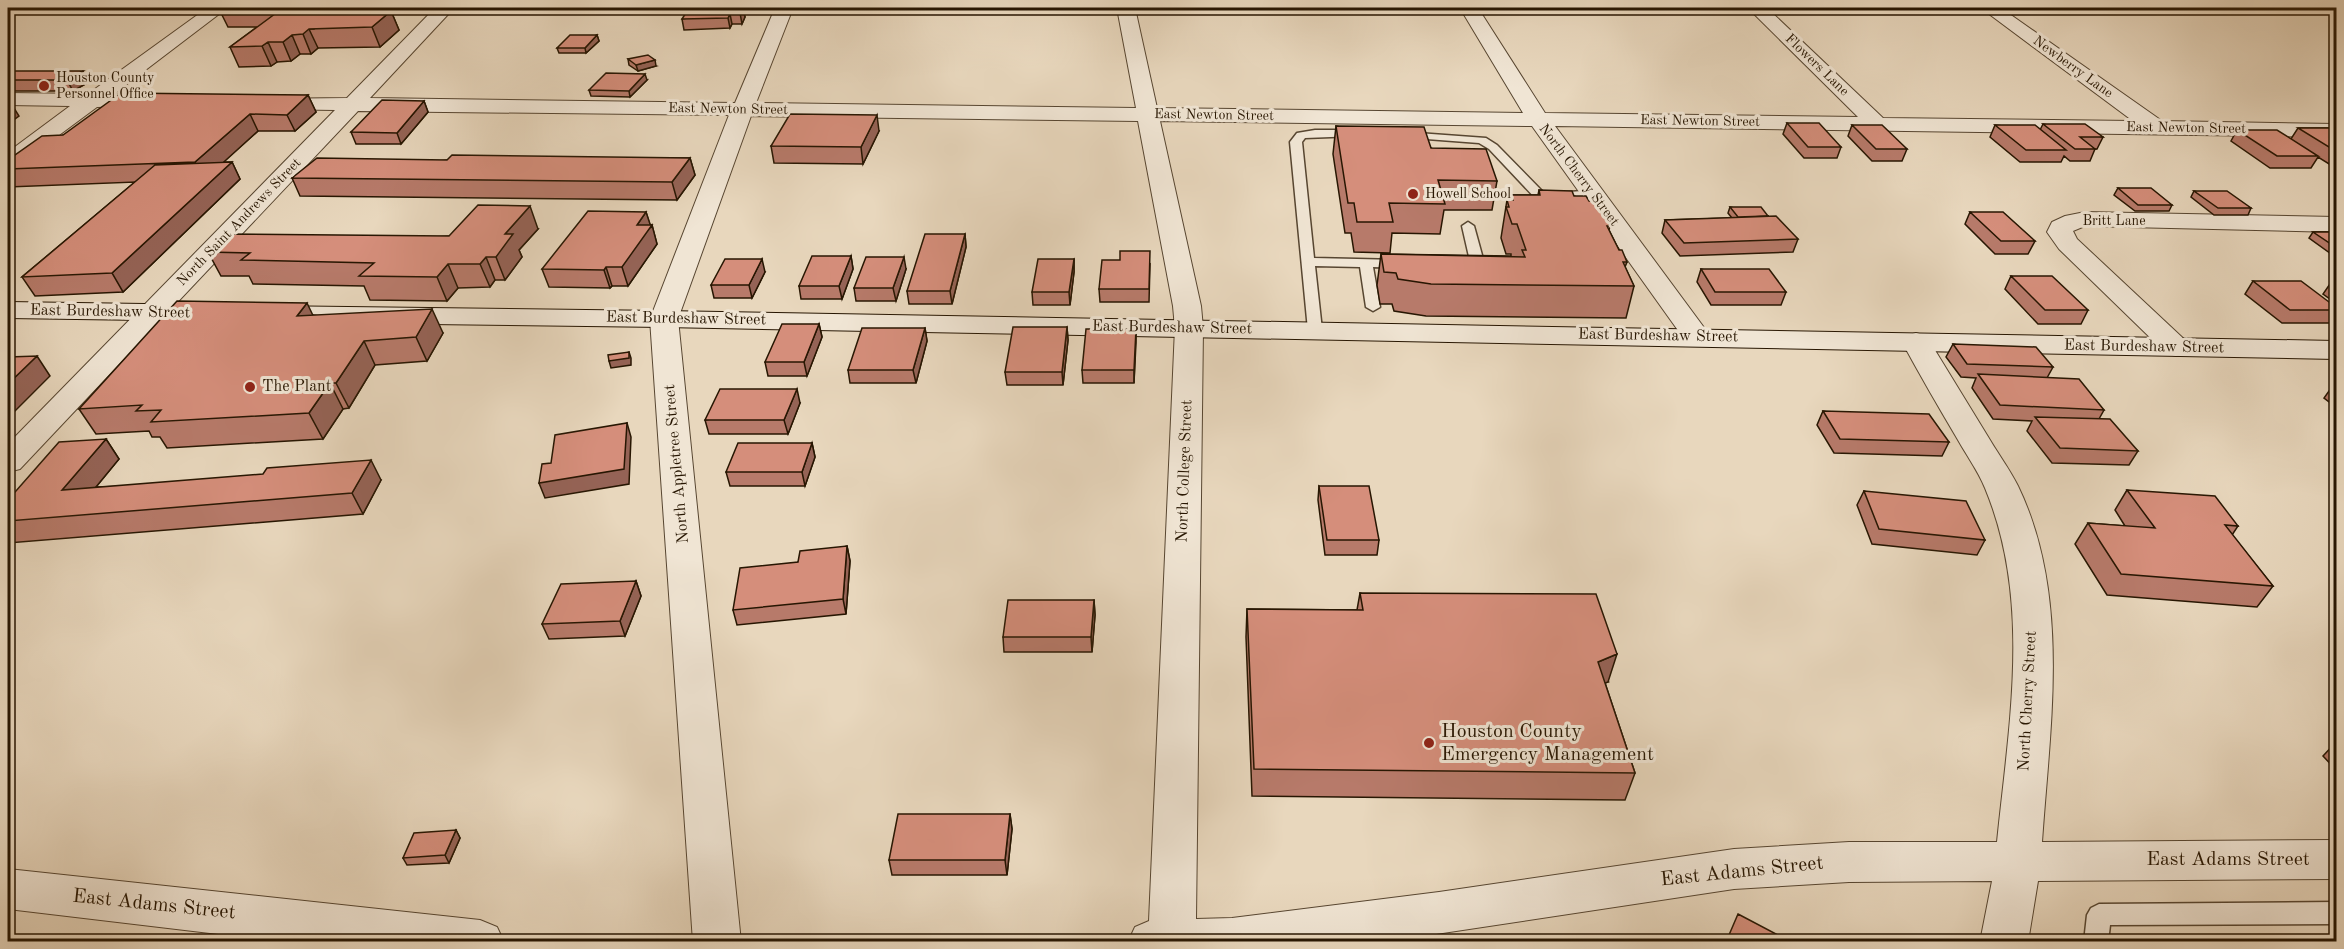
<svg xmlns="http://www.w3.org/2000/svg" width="2344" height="949" viewBox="0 0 2344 949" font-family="'Old Standard TT',serif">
  <rect width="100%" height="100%" fill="#e8d7bd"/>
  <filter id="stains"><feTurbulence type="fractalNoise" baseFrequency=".00333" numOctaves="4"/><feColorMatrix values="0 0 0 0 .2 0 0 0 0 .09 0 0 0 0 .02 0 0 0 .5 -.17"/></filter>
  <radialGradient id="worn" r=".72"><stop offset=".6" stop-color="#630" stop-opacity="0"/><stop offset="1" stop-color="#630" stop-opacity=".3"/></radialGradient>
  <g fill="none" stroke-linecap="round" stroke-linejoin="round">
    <defs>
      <path id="lane" d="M1315,130H1357L1363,133L1357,136L1305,138L1302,142L1314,258L1400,260L1407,264L1400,268L1373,267L1380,307L1373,311L1366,307L1360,267L1315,266L1322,330L1315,334L1308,330L1290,142L1297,133Z
        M1404,132L1486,138L1497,145L1545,194L1594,190L1600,194L1594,198L1538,201L1489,149L1479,143L1400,137L1398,135Z
        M1468,222L1474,226L1485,266L1483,269H1465L1458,265L1460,262L1470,261L1462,226Z
        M2336,902V924L2110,925L2108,942H2084L2087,915L2091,908L2099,904Z"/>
      <path id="street" d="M207,8H227L114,94L163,97L167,101L163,105L97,107L16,167L8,169V152L70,106L8,105V93L88,94Z
        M435,8H454L370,98L735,103L775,8H793L756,103L1136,108L1117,8H1135L1157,108L1523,113L1460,8H1478L1545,113L1858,117L1748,8H1767L1883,118L2133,121L1981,8H2001L2162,121L2336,124V137L1555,126L1711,337L1707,343L1697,346L1687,343L1532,126L1160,121L1201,306L1203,328L1196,919L1232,918L1439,892L1734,849L1849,842H1997C2009,724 2032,601 1985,488C1978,471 1967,456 1958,440C1939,408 1920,375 1902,342L1906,336L1916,333L1926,336L1930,342C1950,375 1970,407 1990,440C1999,455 2010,470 2018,486C2071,596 2050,725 2042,842L2336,840V879L2038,881L2028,942H1980L1992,881L1849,882L1734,889L1383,942H1128L1135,927L1149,921L1175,328L1173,306L1138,121L751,116L678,319L741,942H693L650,319L729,115L358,111L20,469L8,472V444L335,110L267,109L260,107L256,103L260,99L347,98Z
        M2085,212L2336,217V232L2085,226L2073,231L2077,239L2186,341L2190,347L2186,353L2176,356L2166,353L2059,249L2047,232L2052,222L2065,216Z
        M8,869L480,920L497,927L504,942H286L8,909Z"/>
      <path id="secondary" d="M8,302L213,305L223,307L227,313L223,319L213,321L8,318Z
        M267,306L664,311L2336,341V359L664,327L267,322L257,320L253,314L257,308Z"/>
    </defs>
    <use href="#lane" stroke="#574631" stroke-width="3"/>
    <use href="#street" stroke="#574631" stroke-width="2"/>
    <use href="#secondary" stroke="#271602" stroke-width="2"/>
    <use href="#lane" fill="#f0e5d4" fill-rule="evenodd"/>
    <use href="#street" fill="#f0e5d4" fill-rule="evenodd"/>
    <use href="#secondary" fill="#f0e5d4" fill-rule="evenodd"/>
  </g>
  <path fill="#b77a6a" stroke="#271602" stroke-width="1.5" d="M220,8H341L335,12L391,11L399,30L380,47L318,48L311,54H300L291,61L277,62L271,66L239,67L230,47L257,27H228L219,9Z
    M743,8L745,17L742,24H732L730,28L684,30L682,19Z
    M597,35L599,41L586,53H559L557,48Z
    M628,59L656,66L638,71L629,65Z
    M8,71L89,82L73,91H8Z
    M647,80L630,97L591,96L589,90Z
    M308,95L316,112L295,131H258L223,162H232L240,179L123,292L35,296L22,277L135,182L8,187V160L63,135Z
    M424,101L428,112L401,144H356L351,132Z
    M1787,123L1841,147L1837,158H1804L1783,134Z
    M2043,124L2103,137L2097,149H2095L2090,161H2070L2064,156L2061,162H2020L1990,137L1995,125L2040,130Z
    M1852,125L1907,149L1902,161H1872L1848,136Z
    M1336,126L1431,148L1497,181L1492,210H1444L1440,234L1392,233L1390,253L1354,252L1351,233H1345L1333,154Z
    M2298,128H2337V167H2334L2318,157L2311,168H2270L2231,141L2237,130L2291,139Z
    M879,131L863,164L774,163L771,146Z
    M690,158L695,175L677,200L300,196L292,178L447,160Z
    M2118,188L2172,205L2169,211H2135L2114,195Z
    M1539,190L1574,196L1589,201L1599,209L1610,226L1609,230L1619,250L1627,262L1625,267L1634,286L1626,318L1426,316L1394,311L1392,304H1380L1377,285L1381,254L1511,256V254H1506L1501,238L1507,200H1510L1511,195H1538Z
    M2194,191L2251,208L2248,215H2214L2191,197Z
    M1730,207L1768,216L1798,239L1793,252L1680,256L1662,233L1665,220L1732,218L1728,213Z
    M646,212L650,225H652L657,244L628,286H612L610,288L549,287L542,269Z
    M1970,212L2035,241L2028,254H1995L1965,224Z
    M538,229L519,250L522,257L505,280H495L490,287L458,288L447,301L370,300L364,286L253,284L249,276H221L208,252L449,236Z
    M2313,232H2337V256H2334L2309,238Z
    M965,234L966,247L952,304H909L907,291Z
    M851,256L853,269L842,299H801L799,286Z
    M1074,259V272L1070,305H1033L1032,292Z
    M1150,264L1149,302H1100L1099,289Z
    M906,269L896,301H856L854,288Z
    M1701,269L1786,292L1781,305H1711L1697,282Z
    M765,272L752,298H714L711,285Z
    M2011,276L2088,310L2081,324H2038L2005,289Z
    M2253,281L2337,308V314L2331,323H2282L2245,294Z
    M2332,281H2337V304L2323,294Z
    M313,315L443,333L427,361L375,365L349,408L343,409L323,439L167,448L160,437H152L149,431L96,434L79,409Z
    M819,324L822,337L807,376H768L765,362Z
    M1067,327L1068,340L1063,385H1007L1005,372Z
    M925,328L927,341L916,383H850L848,370Z
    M1136,329L1134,383H1083L1082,370Z
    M1953,344L2053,367L2047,378L2104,410L2099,419L2138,451L2129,465L2052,463L2027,431L2032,421L1993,419L1972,388L1976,378L1961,377L1946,357Z
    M2334,384H2337V408L2324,398Z
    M800,403L788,434H709L705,420Z
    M1823,411L1949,442L1942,456L1834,453L1817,425Z
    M106,439L119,459L96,487L381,480L363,514L8,543V500Z
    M812,443L815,457L805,486H730L726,472Z
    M1319,486L1379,540L1377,555H1325L1318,500Z
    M2127,490L2238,526L2232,535L2273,586L2257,607L2107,595L2075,544L2088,523L2125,526L2115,510Z
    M1864,491L1985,540L1977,555L1872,544L1857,505Z
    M847,546L850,561L846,614L737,625L733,610L798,562Z
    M636,581L641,596L625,636L549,639L542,624Z
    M1360,593L1608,682L1605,683L1635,773L1625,800L1252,796L1246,637L1247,609L1357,610Z
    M1094,600L1095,615L1092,652H1004L1003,637Z
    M2337,741V771L2323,756Z
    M1010,814L1012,829L1007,875H892L889,860Z
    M456,830L460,838L449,863L407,865L403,858Z"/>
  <path fill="#956356" stroke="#271602" stroke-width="1.5" d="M309,8H341L314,29H309L318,48L311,54L303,34L302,13Z
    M743,8L745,17L742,24L740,13Z
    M391,11L399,30L380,47L372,27Z
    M730,14L732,24L730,28L728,18Z
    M292,35L300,54L291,61L283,42Z
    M597,35L599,41L586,53L585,48Z
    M268,42L277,62L271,66L262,46Z
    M655,60L656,66L638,71L636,65Z
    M83,71L89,82L73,91L67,80Z
    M645,74L647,80L630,97L629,91Z
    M308,95L316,112L295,131L287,115Z
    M9,100L19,116L8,124V101Z
    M424,101L428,112L401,144L397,133Z
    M250,114L258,131L204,180L195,162Z
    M877,115L879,131L863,164L861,147Z
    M690,158L695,175L677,200L672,182Z
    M232,162L240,179L123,292L112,273Z
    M530,206L538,229L519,250L522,257L505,280L496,257L505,234Z
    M646,212L651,227L652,225L657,244L628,286L622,267L637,225Z
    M965,234L966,247L952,304L950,291Z
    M851,256L853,269L842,299L839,286Z
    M486,257L495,280L490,287L480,264Z
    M904,257L906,269L896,301L893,288Z
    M762,259L765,272L752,298L749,285Z
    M1074,259V272L1070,305L1069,292Z
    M448,264L458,288L447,301L437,277Z
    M606,267L612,286L610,288L604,270Z
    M307,303L319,328L297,316Z
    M432,309L443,333L427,361L416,337Z
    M819,324L822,337L807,376L804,362Z
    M1067,327L1068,340L1063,385L1062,372Z
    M925,328L927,341L916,383L913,370Z
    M1136,329V343L1134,383V370Z
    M364,341L375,365L349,408L336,383Z
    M629,352L631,358V365L611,368L609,361Z
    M37,356L50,376L8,418V384Z
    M330,383L343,409L323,439L309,413Z
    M797,389L800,403L788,434L784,420Z
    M627,423L631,437L629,484L545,498L539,483Z
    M106,439L119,459L77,510L62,490Z
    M812,443L815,457L805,486L802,472Z
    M371,460L381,480L363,514L352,493Z
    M847,546L850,561L846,614L843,599Z
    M636,581L641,596L625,636L620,621Z
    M1094,600L1095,615L1092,652L1091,637Z
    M1617,654L1608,682L1590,689L1598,662Z
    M1010,814L1012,829L1007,875L1005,860Z
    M456,830L460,838L449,863L445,855Z"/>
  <path fill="#d58e7b" stroke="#271602" stroke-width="1.5" d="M220,8H264L219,9Z
    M283,8H309L302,13L391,11L372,27L309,29L303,34L292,35L283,42H268L262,46L230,47Z
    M689,8H743L740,13L730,14L728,18L682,19Z
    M570,35H597L585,48H557Z
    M648,55L655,60L636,65L628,59Z
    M8,71H83L67,80H8Z
    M606,73L645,74L629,91L589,90Z
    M121,93L308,95L287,115L250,114L195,162L8,169V160L42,136L63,135Z
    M382,100L424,101L397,133L351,132Z
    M790,114L877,115L861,147L771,146Z
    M1787,123H1819L1841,147H1808Z
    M2043,124H2085L2103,137H2080L2095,149H2075Z
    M1852,125H1882L1907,149H1876Z
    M1995,125H2035L2066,150H2026Z
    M1336,126L1424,127L1431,148L1486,149L1497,181L1438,180L1445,204L1389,203L1393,222H1357L1354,203H1348Z
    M2298,128H2337V152Z
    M2237,130H2277L2318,156H2277Z
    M452,155L690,158L672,182L292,178L317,158L447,160Z
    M232,162L112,273L22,277L155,165Z
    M2118,188H2151L2172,205H2138Z
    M1539,190L1572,191L1574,196H1586L1589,201H1595L1599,209H1602L1610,226H1607L1619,250H1622L1627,262H1623L1634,286L1431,284L1398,279L1396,273L1384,272L1381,254L1525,257L1522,250H1526L1517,224H1512L1506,207H1509L1507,200H1513L1511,195H1540Z
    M2194,191H2227L2251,208H2218Z
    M478,205L530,206L505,234H513L496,257H486L480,264H448L437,277L359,276L374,263L241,260L250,253L208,252L227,234L449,236Z
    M1730,207H1761L1768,216L1738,217Z
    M588,211L646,212L637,225H652L622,267H606L604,270L542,269Z
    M1970,212H2003L2035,241H2001Z
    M1776,216L1798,239L1684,243L1665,220Z
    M2313,232H2337V248Z
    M925,234H965L950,291H907Z
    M1120,251H1150L1149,289H1099L1102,260H1120Z
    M812,256H851L839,286H799Z
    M866,257H904L893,288H854Z
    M725,259H762L749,285H711Z
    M1038,259H1074L1069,292H1032Z
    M1701,269H1769L1786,292H1715Z
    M2011,276H2052L2088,310H2045Z
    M2253,281H2301L2337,308V310H2290Z
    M177,301L307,303L297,316L432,309L416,337L364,341L336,383H330L309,413L151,422L161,410L136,411L142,405L79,409Z
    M782,324H819L804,362H765Z
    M1013,327H1067L1062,372H1005Z
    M862,328H925L913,370H848Z
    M1086,329H1136L1134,370H1082Z
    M1953,344L2036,347L2053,367L1967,364Z
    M629,352V358L609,361L608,355Z
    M37,356L8,384V357Z
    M1978,374L2079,379L2104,410L2000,405Z
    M720,389H797L784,420H705Z
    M1823,411L1929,414L1949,442L1840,439Z
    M2035,417L2110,419L2138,451L2060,448Z
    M627,423L624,469L539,483L542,464L551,463L555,435Z
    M106,439L62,490L263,474L267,468L371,460L352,493L8,521V500L59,442Z
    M738,443H812L802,472H726Z
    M1319,486H1369L1379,540H1327Z
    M2127,490L2215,496L2238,526L2225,525L2273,586L2121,574L2088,523L2155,528Z
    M1864,491L1966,501L1985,540L1879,529Z
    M847,546L843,599L733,610L740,568L798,562L800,551Z
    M636,581L620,621L542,624L561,584Z
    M1360,593L1596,594L1617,654L1598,662L1635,773L1254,769L1247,609L1363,610Z
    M1008,600H1094L1091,637H1003Z
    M898,814H1010L1005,860H889Z
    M456,830L445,855L403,858L414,833Z
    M1738,914L1791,942H1726Z"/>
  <g fill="#8f2418" stroke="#f0e5d4" stroke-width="2">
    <circle cx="44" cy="86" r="6"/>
    <circle cx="1413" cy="194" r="6"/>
    <circle cx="250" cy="387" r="6"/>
    <circle cx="1429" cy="743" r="6"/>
  </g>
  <g text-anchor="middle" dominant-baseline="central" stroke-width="6" stroke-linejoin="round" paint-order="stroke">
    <g font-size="14" fill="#271602" stroke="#f0e5d4">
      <text transform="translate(1817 65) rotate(44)">Flowers Lane</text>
      <text transform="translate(2073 67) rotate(36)">Newberry Lane</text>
      <text transform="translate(728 109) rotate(1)">East Newton Street</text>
      <text transform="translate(1214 115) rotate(1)">East Newton Street</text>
      <text transform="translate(1700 121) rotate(1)">East Newton Street</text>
      <text transform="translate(2186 128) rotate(1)">East Newton Street</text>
      <text transform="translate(1579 175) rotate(53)">North Cherry Street</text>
      <text x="2114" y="221">Britt Lane</text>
      <text transform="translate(239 222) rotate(-46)">North Saint Andrews Street</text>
    </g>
    <g font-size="14" fill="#271602" stroke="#f0e5d4" text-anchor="start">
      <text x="56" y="78">Houston County<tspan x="56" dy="16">Personnel Office</tspan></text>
      <text x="1425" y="194">Howell School</text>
    </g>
    <g font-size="16" fill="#271602" stroke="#f0e5d4">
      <text transform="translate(110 312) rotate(1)">East Burdeshaw Street</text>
      <text transform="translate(686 319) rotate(1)">East Burdeshaw Street</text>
      <text transform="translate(1172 328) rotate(1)">East Burdeshaw Street</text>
      <text transform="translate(1658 336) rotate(1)">East Burdeshaw Street</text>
      <text transform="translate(2144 347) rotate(1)">East Burdeshaw Street</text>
      <text transform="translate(677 464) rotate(-95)">North Appletree Street</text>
      <text transform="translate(1185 471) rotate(-88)">North College Street</text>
      <text transform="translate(2028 701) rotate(-87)">North Cherry Street</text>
    </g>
    <g font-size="16" fill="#271602" stroke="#f0e5d4" text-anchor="start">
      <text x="262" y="387">The Plant</text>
    </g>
    <g font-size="20" fill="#271602" stroke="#f0e5d4" text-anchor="start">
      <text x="1441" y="732">Houston County<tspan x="1441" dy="23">Emergency Management</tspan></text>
    </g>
    <g font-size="20" fill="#271602" stroke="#f0e5d4">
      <text x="2228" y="860">East Adams Street</text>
      <text transform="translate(1742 872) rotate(-6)">East Adams Street</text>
      <text transform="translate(154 905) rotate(6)">East Adams Street</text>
    </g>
  </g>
  <rect width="2344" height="949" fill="none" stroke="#e8d7bd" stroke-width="30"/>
  <rect x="9" y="9" width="2326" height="931" fill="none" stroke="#271602" stroke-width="3"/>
  <rect x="15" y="15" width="2314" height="919" fill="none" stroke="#271602" stroke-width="1.5"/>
  <rect width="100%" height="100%" filter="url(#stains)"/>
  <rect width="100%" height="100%" fill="url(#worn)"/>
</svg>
